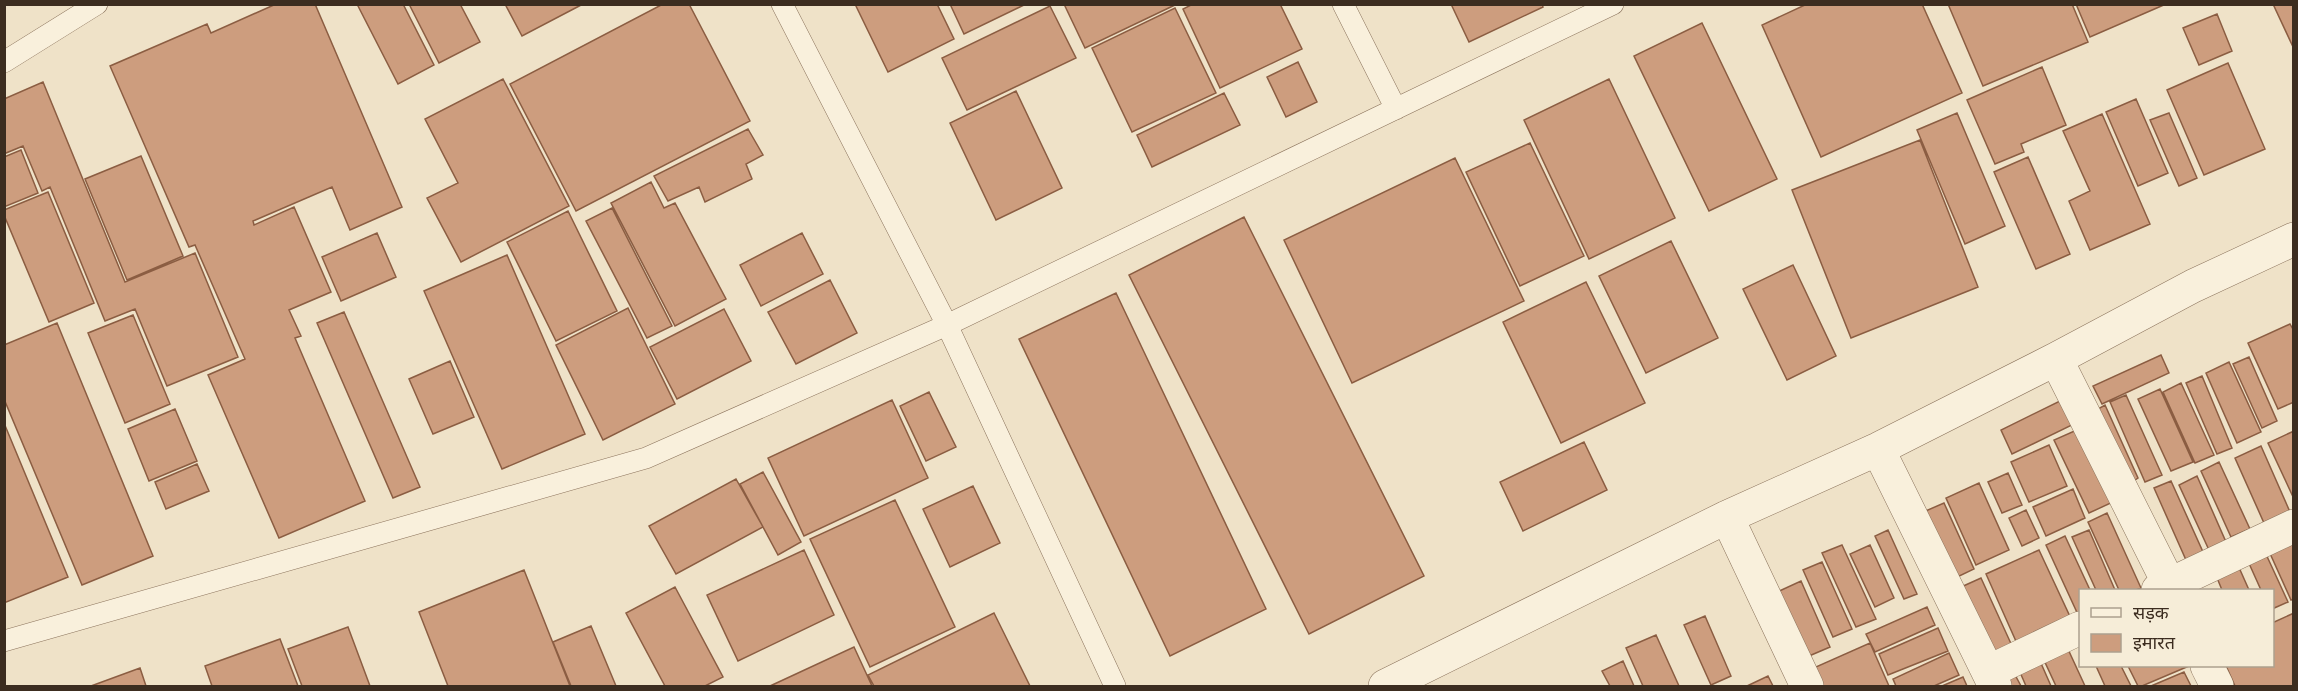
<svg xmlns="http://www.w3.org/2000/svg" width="2298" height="691" viewBox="0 0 2298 691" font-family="Georgia,'Noto Sans Devanagari',serif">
  <rect width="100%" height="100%" fill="#efe2c8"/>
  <path fill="#cd9d7e" stroke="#8b5d42" stroke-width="1.5" d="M276,4H315L402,207L350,230L332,187L253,221L254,225L294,207L331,292L289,310L301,336L295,338L365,501L279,538L208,375L245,359L195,245L189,247L110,66L207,24L211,33Z
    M357,4H403L434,65L398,84Z
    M409,4H460L480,42L439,63Z
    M505,4H583L522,36Z
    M663,4H689L750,121L576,211L510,84Z
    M855,4H937L954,39L888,72Z
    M950,4H1026L964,34Z
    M1064,4H1177L1085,48Z
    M1193,4H1280L1302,49L1220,88L1183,9Z
    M1451,4H1542L1543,7L1469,42Z
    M1807,4H1922L1962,93L1821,157L1762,25Z
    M1948,4H2072L2088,42L1983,86Z
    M2076,4H2166L2090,37Z
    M2273,4H2294V49Z
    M1050,6L1076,58L967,110L942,58Z
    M1175,8L1216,93L1132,132L1092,48Z
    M2217,14L2232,51L2199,65L2183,28Z
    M1702,23L1777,179L1709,211L1634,56Z
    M1298,62L1317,102L1286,117L1267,77Z
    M2228,63L2265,149L2204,175L2167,90Z
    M2042,67L2066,125L2021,144L2024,152L1995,164L1967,100Z
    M503,79L569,206L461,262L427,198L458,183L425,119Z
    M1609,79L1675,218L1589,259L1524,120Z
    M43,82L125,282L195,253L238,357L167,386L135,309L105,321L50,187L42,191L23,146L6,153L4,151V99Z
    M1016,91L1062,188L996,220L950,123Z
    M1224,93L1240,125L1152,167L1137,135Z
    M2136,99L2168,173L2138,186L2106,112Z
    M1957,113L2005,226L1965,244L1917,130Z
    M2169,113L2197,178L2179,186L2150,120Z
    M2102,114L2150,224L2090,250L2069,201L2090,191L2063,131Z
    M748,129L763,155L746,164L752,179L705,202L699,187L668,201L654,176Z
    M1920,140L1978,287L1851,338L1792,190Z
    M1530,143L1584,256L1520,286L1466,172Z
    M21,150L38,193L4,207V157Z
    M141,156L183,256L127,280L85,179Z
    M2028,157L2070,254L2036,269L1994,172Z
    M1455,158L1524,301L1352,383L1284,240Z
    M651,182L664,208L675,203L726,299L675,326L611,203Z
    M48,192L94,303L49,322L4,215V210Z
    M612,208L672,326L647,338L586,221Z
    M568,211L617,311L556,341L507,242Z
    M1244,217L1424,576L1309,634L1129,275Z
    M377,233L396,277L341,301L322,257Z
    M802,233L823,274L761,306L740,265Z
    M1671,241L1718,338L1646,373L1599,276Z
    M507,255L585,434L502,469L424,291Z
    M1793,265L1836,356L1787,380L1743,289Z
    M830,280L857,333L796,364L768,312Z
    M1586,282L1645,403L1561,443L1503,322Z
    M1116,293L1266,609L1170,656L1019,339Z
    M628,308L675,404L603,440L556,345Z
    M724,309L751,361L677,399L650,347Z
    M344,312L420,487L393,498L317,323Z
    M133,315L170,404L125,423L88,333Z
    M57,323L153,556L82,585L4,399V345Z
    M2290,324L2294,331V402L2278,409L2248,343Z
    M2161,355L2169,373L2102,404L2093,386Z
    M2249,357L2277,421L2262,428L2233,364Z
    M450,361L474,417L433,434L409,379Z
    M2229,362L2261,432L2237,443L2206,373Z
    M2202,376L2232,448L2217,454L2186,383Z
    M2181,383L2214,455L2195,463L2163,392Z
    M2160,389L2193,462L2171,471L2138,399Z
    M929,392L956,447L926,461L900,406Z
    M2126,395L2162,475L2145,482L2110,402Z
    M892,400L928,478L804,536L768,458Z
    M2062,400L2074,424L2012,454L2001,430Z
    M2105,405L2138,478L2126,486L2091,413Z
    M175,409L197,461L149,481L128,429Z
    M4,423L68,577L4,603Z
    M2079,429L2113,502L2089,513L2054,440Z
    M2294,431V499L2268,443Z
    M1584,442L1607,490L1523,531L1500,482Z
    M2049,445L2067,486L2029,502L2011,462Z
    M2261,446L2290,512L2264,523L2235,458Z
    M2219,462L2250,529L2231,537L2201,471Z
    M197,464L209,491L166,509L155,482Z
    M763,472L801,542L778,555L740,484Z
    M2008,473L2022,505L2002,513L1988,482Z
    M2197,476L2226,542L2209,550L2179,485Z
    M736,479L763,527L676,574L649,526Z
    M2171,481L2203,552L2186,560L2154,488Z
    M1979,483L2009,550L1976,565L1946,498Z
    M973,486L1000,543L950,567L923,509Z
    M2073,489L2085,518L2046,536L2033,507Z
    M895,500L955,627L870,667L810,539Z
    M1944,503L1974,569L1951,580L1921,513Z
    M2026,510L2039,538L2022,546L2009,518Z
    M2107,513L2141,588L2136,590H2119L2088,522Z
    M1888,530L1917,594L1904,599L1875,536Z
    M2089,530L2115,590H2096L2072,537Z
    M2065,536L2090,590H2080V619L2046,545Z
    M2294,542V599L2291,600L2268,549Z
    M1842,545L1876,619L1856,627L1822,553Z
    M1870,545L1894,598L1875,607L1850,554Z
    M804,550L834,615L738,661L707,595Z
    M2039,550L2073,623L2019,648L1986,574Z
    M2265,552L2288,602L2272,609V590H2261L2247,559Z
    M1822,562L1852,629L1833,637L1803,570Z
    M2237,563L2249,590H2222L2215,573Z
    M524,570L570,686H448L419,612Z
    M1981,578L2013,648L1990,658L1959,588Z
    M1801,581L1830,647L1802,659L1773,594Z
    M675,587L723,677L705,686H665L626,613Z
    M1927,607L1935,625L1875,652L1866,634Z
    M994,613L1030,686H874L868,675Z
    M2294,613V686H2235L2226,666H2272V623Z
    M1705,616L1731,676L1711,685L1684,625Z
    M591,626L616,686H571L553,642Z
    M348,627L370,686H302L288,649Z
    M1938,628L1948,651L1888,675L1879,654Z
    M1656,635L1679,686H1643L1626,648Z
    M280,639L298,686H212L205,666Z
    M1870,643L1889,686H1817L1809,670Z
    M854,647L872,686H770Z
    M2067,647L2085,686H2056L2043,658Z
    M1949,653L1959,675L1934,686H1896L1893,679Z
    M1623,661L1634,686H1610L1602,671Z
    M2040,661L2051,686H2026L2019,670Z
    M2096,666H2121L2131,686H2105Z
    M2128,666H2189L2142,686H2138Z
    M140,668L146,686H91Z
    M2184,672L2191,686H2151Z
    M2014,673L2021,686H2007L2003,678Z
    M1768,676L1773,686H1747Z
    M1963,677L1967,686H1942Z"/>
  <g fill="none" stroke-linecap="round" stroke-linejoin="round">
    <defs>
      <path id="lane" d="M782,4L947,325L1115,686
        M1343,4L1396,109
        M4,62L97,4
        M4,641L646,458L947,325L1613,4"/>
      <path id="street" d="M2056,359L2172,590
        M1878,449L1995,686
        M1727,517L1807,686
        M2158,590L2294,526
        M2207,666L2217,686
        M1988,672L2080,628
        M1385,686L1727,517L1878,449L2056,359L2193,286L2294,239"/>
    </defs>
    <use href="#lane" stroke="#8c745d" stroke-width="22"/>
    <use href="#street" stroke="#8c745d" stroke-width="34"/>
    <use href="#lane" stroke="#f9f0dc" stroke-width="21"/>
    <use href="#street" stroke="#f9f0dc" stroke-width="33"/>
  </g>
  <rect width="2298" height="691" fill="none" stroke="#3c2d20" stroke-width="12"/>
  <rect x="2079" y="589" width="195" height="78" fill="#f6edd8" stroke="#aca08e" stroke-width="1.5"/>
  <rect x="2091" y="608" width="30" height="9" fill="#f9f0dc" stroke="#aca08e" stroke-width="1.5"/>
  <text x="2133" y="619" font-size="18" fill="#3c2d20">सड़क</text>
  <rect x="2091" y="634" width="30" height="18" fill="#cd9d7e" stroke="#aca08e" stroke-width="1.5"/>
  <text x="2133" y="649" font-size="18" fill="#3c2d20">इमारत</text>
</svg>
